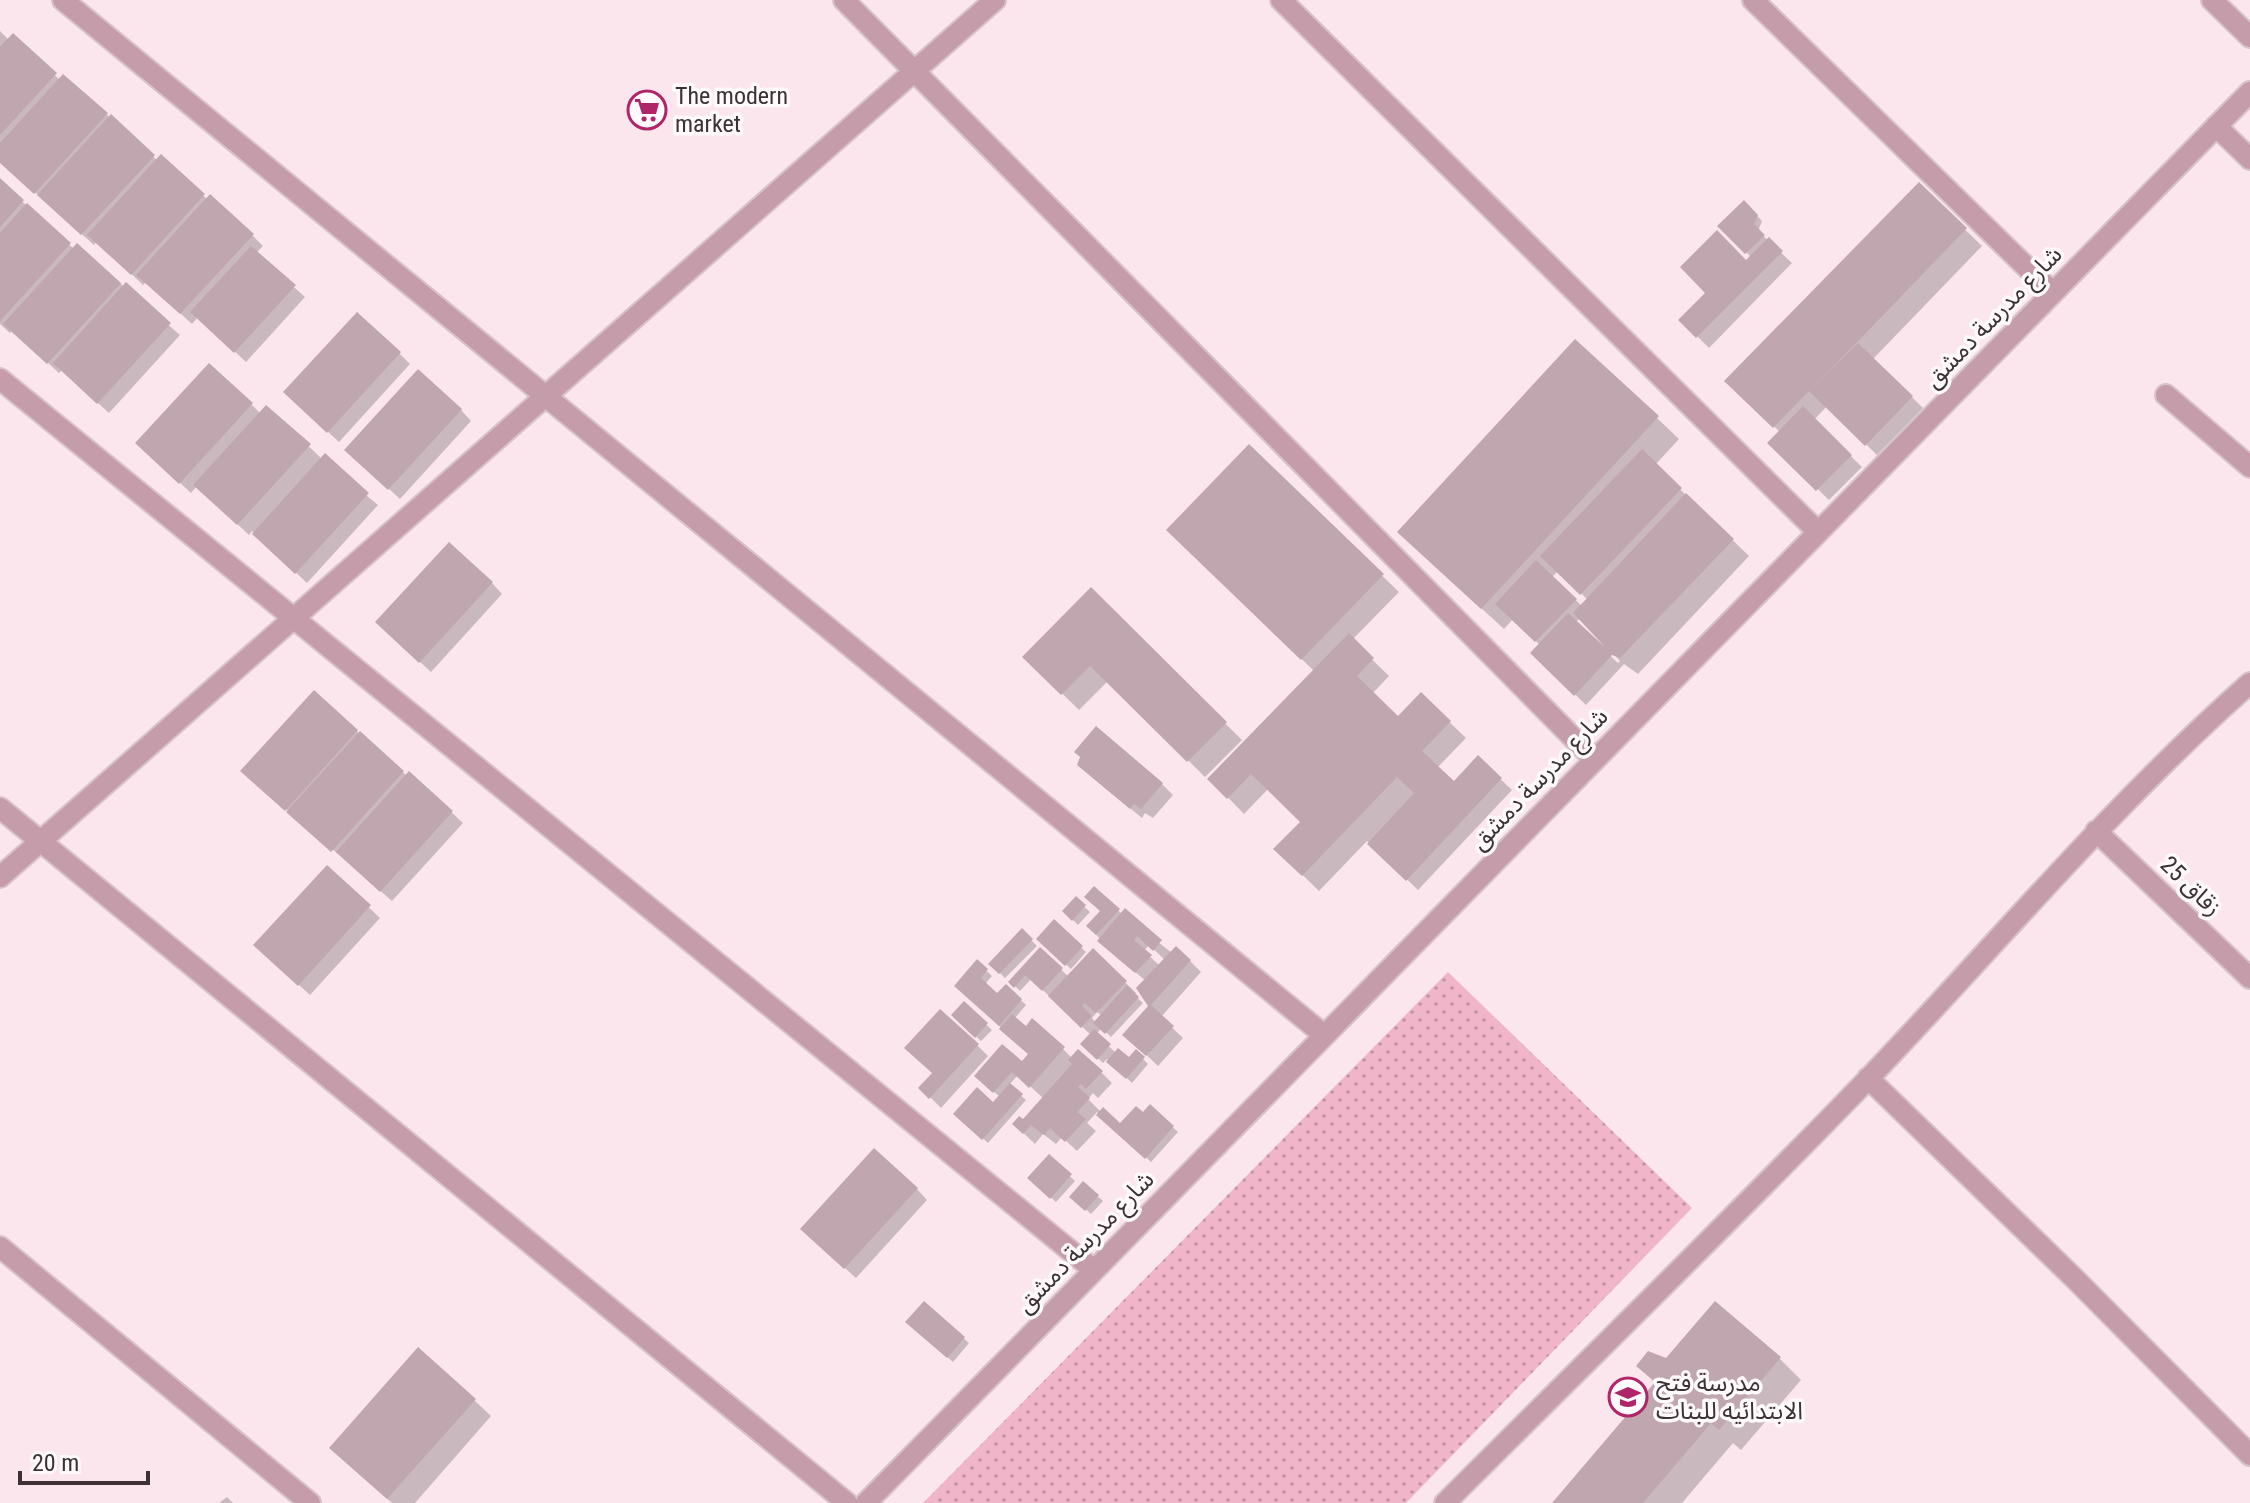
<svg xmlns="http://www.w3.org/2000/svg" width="2250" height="1503" viewBox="0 0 2250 1503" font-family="'Roboto Condensed','Noto Sans Arabic',sans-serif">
  <defs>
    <pattern id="grass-dots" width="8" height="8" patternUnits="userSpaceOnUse" patternTransform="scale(2)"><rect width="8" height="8" fill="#f0b5c8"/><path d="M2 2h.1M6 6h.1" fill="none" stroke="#c494a3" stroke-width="1.8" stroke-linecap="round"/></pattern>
  </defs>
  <rect width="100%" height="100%" fill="#fce6ed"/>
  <path fill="url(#grass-dots)" d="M1448,972L1692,1208L1406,1503H923Z"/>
  <path fill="#0003" fill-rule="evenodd" d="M0,31L9,40L13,36L60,80L64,76L158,161L161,157L207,199L252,235L263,246L256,253L305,297L246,362L198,317L192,324L146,282L143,285L97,241L94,245L0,161Z
    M0,181L74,249L77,246L180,335L109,413L62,370L59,373L12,330L10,333L0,324Z
    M1919,185L1982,246L1873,359L1923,408L1877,455L1827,406L1814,420L1862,467L1829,500L1770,443L1780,432L1727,381Z
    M1744,202L1762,221L1758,231L1792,263L1709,348L1681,320L1751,257L1720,226Z
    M399,353L410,364L339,442L297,403Z
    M251,404L261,414L267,407L322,459L378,505L307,583L252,531L249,535L197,486L191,493L149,454Z
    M461,410L471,421L400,499L358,460Z
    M1657,418L1679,439L1655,465L1749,556L1638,674L1624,664L1586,705L1533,653L1540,645L1513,619L1504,629L1421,553ZM1558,571L1588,600L1582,606L1552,577ZM1580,618L1620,661L1618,663L1575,623Z
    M1249,447L1399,592L1352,640L1389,676L1372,694L1398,719L1421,695L1466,738L1437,768L1454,784L1478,758L1512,790L1418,890L1367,841L1319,891L1276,849L1302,822L1268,789L1244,814L1210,779L1314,671L1169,530Z
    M492,583L502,594L431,672L389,633Z
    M1091,590L1242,740L1205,777L1108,681L1079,710L1025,657Z
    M314,693L407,776L410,774L463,823L392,901L254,781Z
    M1091,776L1162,784L1173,795L1153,818L1145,813L1142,818Z
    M327,868L380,918L310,995L267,956Z
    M1094,889L1122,914L1172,953L1190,961L1201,972L1161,1017L1183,1038L1158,1066L1136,1045L1150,1006L1146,981L1110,951L1089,926L1103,911ZM1149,945L1165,960L1160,966L1144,951Z
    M1076,899L1090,912L1078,925L1064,911Z
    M1054,922L1086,952L1071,969L1038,939Z
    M1022,931L1037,946L1005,978L991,964Z
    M1040,950L1069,977L1093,951L1136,993L1134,995L1143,1003L1111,1037L1102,1028L1096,1034L1116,1053L1129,1060L1136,1052L1148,1064L1132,1083L1107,1059L1103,1063L1083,1044L1091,1035L1031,979L1020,991L1011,982ZM1097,1012L1102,1016L1096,1023L1092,1018Z
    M977,962L992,976L985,984L998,995L1006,986L1026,1005L1015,1018L1026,1029L1063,1049L1072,1058L1101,1072L1112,1083L1098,1098L1093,1093L1088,1099L1101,1112L1120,1126L1143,1115L1150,1107L1178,1132L1151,1162L1097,1112L1087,1123L1096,1131L1077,1151L1062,1137L1056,1144L1043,1134L1035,1144L1014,1124L1023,1122L1044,1099L1018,1075L1009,1085L1026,1100L988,1143L956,1114L993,1104L1000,1097L976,1076L1022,1064L1030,1055L957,986Z
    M964,1003L992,1030L981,1041L954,1015Z
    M977,1045L988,1056L941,1108L921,1088L934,1074Z
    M1049,1157L1075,1181L1056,1202L1030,1178Z
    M1084,1184L1103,1201L1091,1214L1072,1197Z
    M917,1189L927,1200L856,1278L814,1240Z
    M924,1303L969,1343L953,1362L912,1327Z
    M1779,1358L1801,1380L1741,1450L1733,1443L1682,1503H1554L1656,1384L1639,1366Z
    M474,1400L491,1416L415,1503H392L348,1464Z
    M227,1497L233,1503H219Z"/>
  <path fill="#c0a6af" d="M13,33L57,73L0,135V47Z
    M63,74L108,113L34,194L0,163V143Z
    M111,114L155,155L81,235L37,195Z
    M161,154L205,194L131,275L87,235Z
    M0,178L24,200L0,227Z
    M1919,182L1967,228L1812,389L1858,343L1913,396L1865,446L1809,391L1773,428L1724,381Z
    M210,194L254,234L180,314L136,275Z
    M1744,200L1758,215L1754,224L1765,235L1745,254L1717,226Z
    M27,203L71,243L0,321V233Z
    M1717,230L1746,260L1769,237L1783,251L1696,338L1678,320L1705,293L1680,267Z
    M77,243L121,283L47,364L3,324Z
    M251,246L296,285L234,353L190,312Z
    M126,282L171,323L97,404L53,363Z
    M357,312L401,352L327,433L283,392Z
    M1575,339L1659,416L1481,609L1397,532Z
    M209,363L253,403L179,484L135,443Z
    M418,369L462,409L388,490L344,450Z
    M266,405L311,444L237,525L193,485Z
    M1803,406L1852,455L1816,491L1767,443Z
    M1249,444L1384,574L1301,660L1166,530Z
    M1642,449L1682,488L1580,595L1540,556Z
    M325,453L369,493L295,574L252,534Z
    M1686,493L1734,539L1620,658L1612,655L1574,696L1530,653L1568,613L1605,647L1573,613Z
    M449,542L493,582L419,663L375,622Z
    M1536,560L1577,599L1535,642L1495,604Z
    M1091,587L1227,722L1187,762L1090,666L1061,695L1022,657Z
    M1349,633L1374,658L1357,676L1398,716L1421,692L1451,721L1422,751L1454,781L1478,755L1502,778L1406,881L1367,844L1414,793L1397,777L1302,876L1273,849L1300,822L1251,774L1227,799L1207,779Z
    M314,690L358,730L285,811L240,771Z
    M1096,726L1163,783L1141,809L1134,804L1130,809L1077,765L1080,757L1074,752Z
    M360,731L404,771L331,852L286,812Z
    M409,771L453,811L380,892L336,852Z
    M327,865L371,905L298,986L253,945Z
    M1094,886L1120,909L1096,935L1086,926L1100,911L1084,897Z
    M1076,896L1086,905L1072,921L1062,911Z
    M1125,908L1162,940L1153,951L1137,936L1134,940L1152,955L1135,973L1097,941Z
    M1054,919L1083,946L1065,966L1036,939Z
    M1022,928L1033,939L999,974L988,964Z
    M1176,946L1191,960L1151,1005L1174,1026L1146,1056L1122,1035L1148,1006L1136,988Z
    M1040,947L1063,968L1042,991L1025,975L1014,988L1008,982Z
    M1093,948L1127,981L1096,1013L1085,1003L1082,1006L1092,1016L1081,1028L1048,996Z
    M977,959L988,969L981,978L997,993L1006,984L1022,999L999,1026L954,986Z
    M1127,985L1139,997L1105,1034L1093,1023Z
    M964,1001L988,1023L975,1038L951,1015Z
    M940,1009L979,1044L929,1099L918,1088L932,1073L904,1048Z
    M1012,1014L1026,1026L1032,1018L1065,1047L1029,1088L1012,1072L993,1093L974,1076L1002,1044L1022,1061L1028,1054L999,1029Z
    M1094,1029L1111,1044L1097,1060L1080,1044Z
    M1118,1048L1129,1057L1136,1049L1145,1057L1126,1079L1106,1062Z
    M1078,1049L1103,1071L1086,1089L1081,1084L1078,1087L1090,1098L1077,1112L1086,1119L1065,1142L1050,1128L1044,1135L1031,1125L1023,1134L1012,1124L1019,1116L1023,1119L1072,1064L1068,1060Z
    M1010,1083L1023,1094L982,1140L953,1114L977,1087L993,1102Z
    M1150,1104L1174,1126L1145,1159L1096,1115L1103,1107L1120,1123L1136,1106L1143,1112Z
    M874,1148L918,1188L844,1269L800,1229Z
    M1049,1154L1072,1174L1050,1199L1027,1178Z
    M1083,1181L1099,1195L1085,1211L1069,1197Z
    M924,1301L965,1337L947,1358L905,1322Z
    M1715,1301L1781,1357L1719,1430L1711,1423L1643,1503H1552L1655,1382L1636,1366L1648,1351L1666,1358Z
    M418,1347L476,1399L387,1499L329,1448Z"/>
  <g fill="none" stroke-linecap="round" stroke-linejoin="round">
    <defs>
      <path id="minor" d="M63,0L1324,1035
        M844,0L1595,760
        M1281,0L1818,532
        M1753,0L2053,293
        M2212,0L2250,37
        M2216,126L2250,159
        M0,379L1094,1270
        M2166,395L2250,467
        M0,808L847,1503
        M2096,831L2250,978
        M0,877L995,0
        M1868,1078L2075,1279L2250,1455
        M0,1247L310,1503
        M866,1503L2250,92
        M1445,1503C1586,1362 1729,1223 1868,1079C1995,946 2112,805 2250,683"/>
    </defs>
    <use href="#minor" stroke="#d6c2c8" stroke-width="24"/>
    <use href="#minor" stroke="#c59ca9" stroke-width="20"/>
  </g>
  <defs>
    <symbol id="supermarket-ring" viewBox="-11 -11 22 22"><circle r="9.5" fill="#fef9fa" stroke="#af2567" stroke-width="1.5"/><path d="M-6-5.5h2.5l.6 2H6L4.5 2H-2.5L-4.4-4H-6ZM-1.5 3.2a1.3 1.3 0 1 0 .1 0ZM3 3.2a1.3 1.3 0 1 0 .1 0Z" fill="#af2567"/></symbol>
    <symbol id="school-ring" viewBox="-11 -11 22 22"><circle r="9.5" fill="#fef9fa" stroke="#af2567" stroke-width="1.5"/><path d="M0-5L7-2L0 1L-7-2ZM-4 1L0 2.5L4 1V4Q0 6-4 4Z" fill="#af2567"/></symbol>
  </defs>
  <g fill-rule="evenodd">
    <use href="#supermarket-ring" x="625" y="88" width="44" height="44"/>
    <use href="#school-ring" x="1606" y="1375" width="44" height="44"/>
  </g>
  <g text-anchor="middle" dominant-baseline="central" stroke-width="7" stroke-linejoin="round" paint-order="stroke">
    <g font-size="24" fill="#3c3135" stroke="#fef9fa" text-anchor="start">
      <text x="675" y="96">The modern<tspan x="675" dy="28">market</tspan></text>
      <text x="1656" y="1383">مدرسة فتح<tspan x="1656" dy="28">الابتدائيه للبنات</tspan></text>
    </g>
    <g font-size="24" fill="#3c3135" stroke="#fef9fa">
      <text transform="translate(1993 317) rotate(-46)">شارع مدرسة دمشق</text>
      <text transform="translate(1539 779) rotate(-46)">شارع مدرسة دمشق</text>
      <text transform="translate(2191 886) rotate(44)">زقاق 25</text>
      <text transform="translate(1085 1242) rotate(-46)">شارع مدرسة دمشق</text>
    </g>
  </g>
  <path d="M20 1471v12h128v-12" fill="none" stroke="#3c3135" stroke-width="4"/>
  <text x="32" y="1471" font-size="24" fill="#3c3135" stroke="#fef9fa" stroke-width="6" paint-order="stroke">20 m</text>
</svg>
